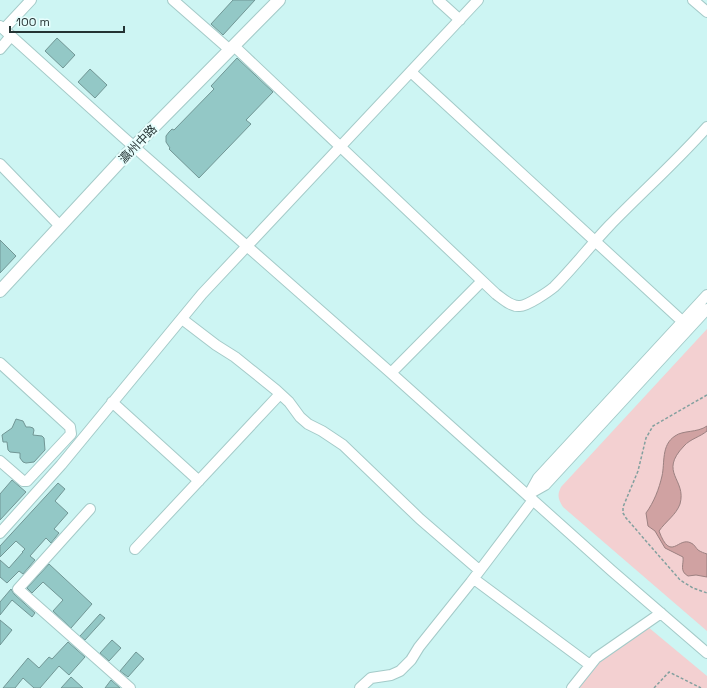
<svg xmlns="http://www.w3.org/2000/svg" width="707" height="688" viewBox="0 0 707 688" font-family="'Space Grotesk','Noto Sans SC',sans-serif">
  <rect width="100%" height="100%" fill="#cdf5f3"/>
  <path fill="#f3d0d1" d="M707,329V631L563,507C558,499 557,495 561,487Z
    M648,627L707,676V688H576L599,660Z"/>
  <path fill="#d0a2a2" stroke="#9c8181" d="M707,426V431C700,437 690,439 684,446C658,473 687,479 680,504C676,515 666,521 659,531C671,563 678,536 691,543C694,544 696,548 698,550C701,552 704,553 707,554V577L696,575L688,576C679,571 684,564 683,557L665,548L655,531L648,526L646,513C654,502 659,489 662,476C665,463 661,445 675,436C683,430 697,433 707,426Z"/>
  <path fill="#93c8c6" stroke="#719695" d="M233,0H255L223,35L211,24Z
    M57,38L75,55L63,68L45,51Z
    M237,58L273,92L246,120L251,124L199,178L169,149L170,148L166,142V136L169,132L172,129L174,130L214,89L211,86Z
    M90,69L107,85L95,98L78,82Z
    M0,240L16,256L0,273Z
    M16,419L23,421L26,427H30L33,428L34,430L33,435L42,436L44,438L45,450L34,462L26,463L23,462L20,458V453L10,452L8,450L7,442H3L2,435L12,428Z
    M12,480L26,492L0,520V494Z
    M58,483L65,489L55,501L68,513L54,529L59,533L51,543L46,538L30,556L35,560L23,574L19,571L7,583L0,577V560L9,568L23,552H22L25,549L16,541L0,557V546Z
    M49,564L92,604L71,628L53,611L63,600L43,582L32,593L27,588Z
    M11,589L14,594L35,613L32,617L12,600L0,615V602Z
    M100,614L105,618L85,640L80,636Z
    M0,620L12,630L0,645Z
    M112,640L121,648L109,661L100,653Z
    M68,642L85,657L69,675L59,666L40,688H34L23,678L15,688H3L28,658L39,668L49,657L52,659Z
    M136,652L144,659L128,677L120,671Z
    M71,677L83,688H61Z
    M111,680L120,688H105Z"/>
  <g fill="none" stroke-linecap="round" stroke-linejoin="round">
    <defs>
      <path id="minor" d="M173,0L230,50
        M438,0L460,20
        M693,0L707,12
        M0,26L123,137L391,373L612,571L707,653
        M4,29L31,0
        M234,46L496,294C503,299 511,307 520,306C527,306 548,292 554,287C573,268 590,246 609,226C641,193 676,162 707,127
        M0,49L11,36
        M411,72L682,321
        M0,164L60,226
        M182,319L216,345L235,357L276,390L289,402L300,417L308,424L322,431L343,445L420,519L479,570
        M0,363L70,427L71,434L27,481H23L0,461
        M391,373L482,281
        M112,402L199,481
        M529,494L545,485L707,309
        M528,496L538,478L707,295
        M90,509L18,589L130,688
        M0,533L61,465L202,294L478,0
        M135,549L280,394
        M474,579L590,665
        M360,688L371,678L391,675L400,671L411,660L419,647L471,582L533,500
        M572,688L596,658L661,613"/>
      <path id="major" d="M0,291L125,156L279,0"/>
    </defs>
    <use href="#minor" stroke="#a4cac8" stroke-width="12"/>
    <use href="#major" stroke="#a4cac8" stroke-width="14"/>
    <path stroke="#83a09f" stroke-width="1.5" stroke-dasharray="3 2" stroke-linecap="butt" d="M707,395L653,426L646,438L638,471L623,507V513L626,518L680,580L693,588L707,593
      M654,688L669,672L701,688"/>
    <use href="#minor" stroke="#fff" stroke-width="10"/>
    <use href="#major" stroke="#fff" stroke-width="12"/>
  </g>
  <g text-anchor="middle" dominant-baseline="central" stroke-width="4" stroke-linejoin="round" paint-order="stroke">
    <g font-size="12" fill="#243333" stroke="#e7fefd">
      <text transform="translate(138 144) rotate(-46)">瀛州中路</text>
    </g>
  </g>
  <path d="M10 26v6h114v-6" fill="none" stroke="#243333" stroke-width="2"/>
  <text x="16" y="26" font-size="12" fill="#243333" stroke="#e7fefd" stroke-width="3" paint-order="stroke">100 m</text>
</svg>
